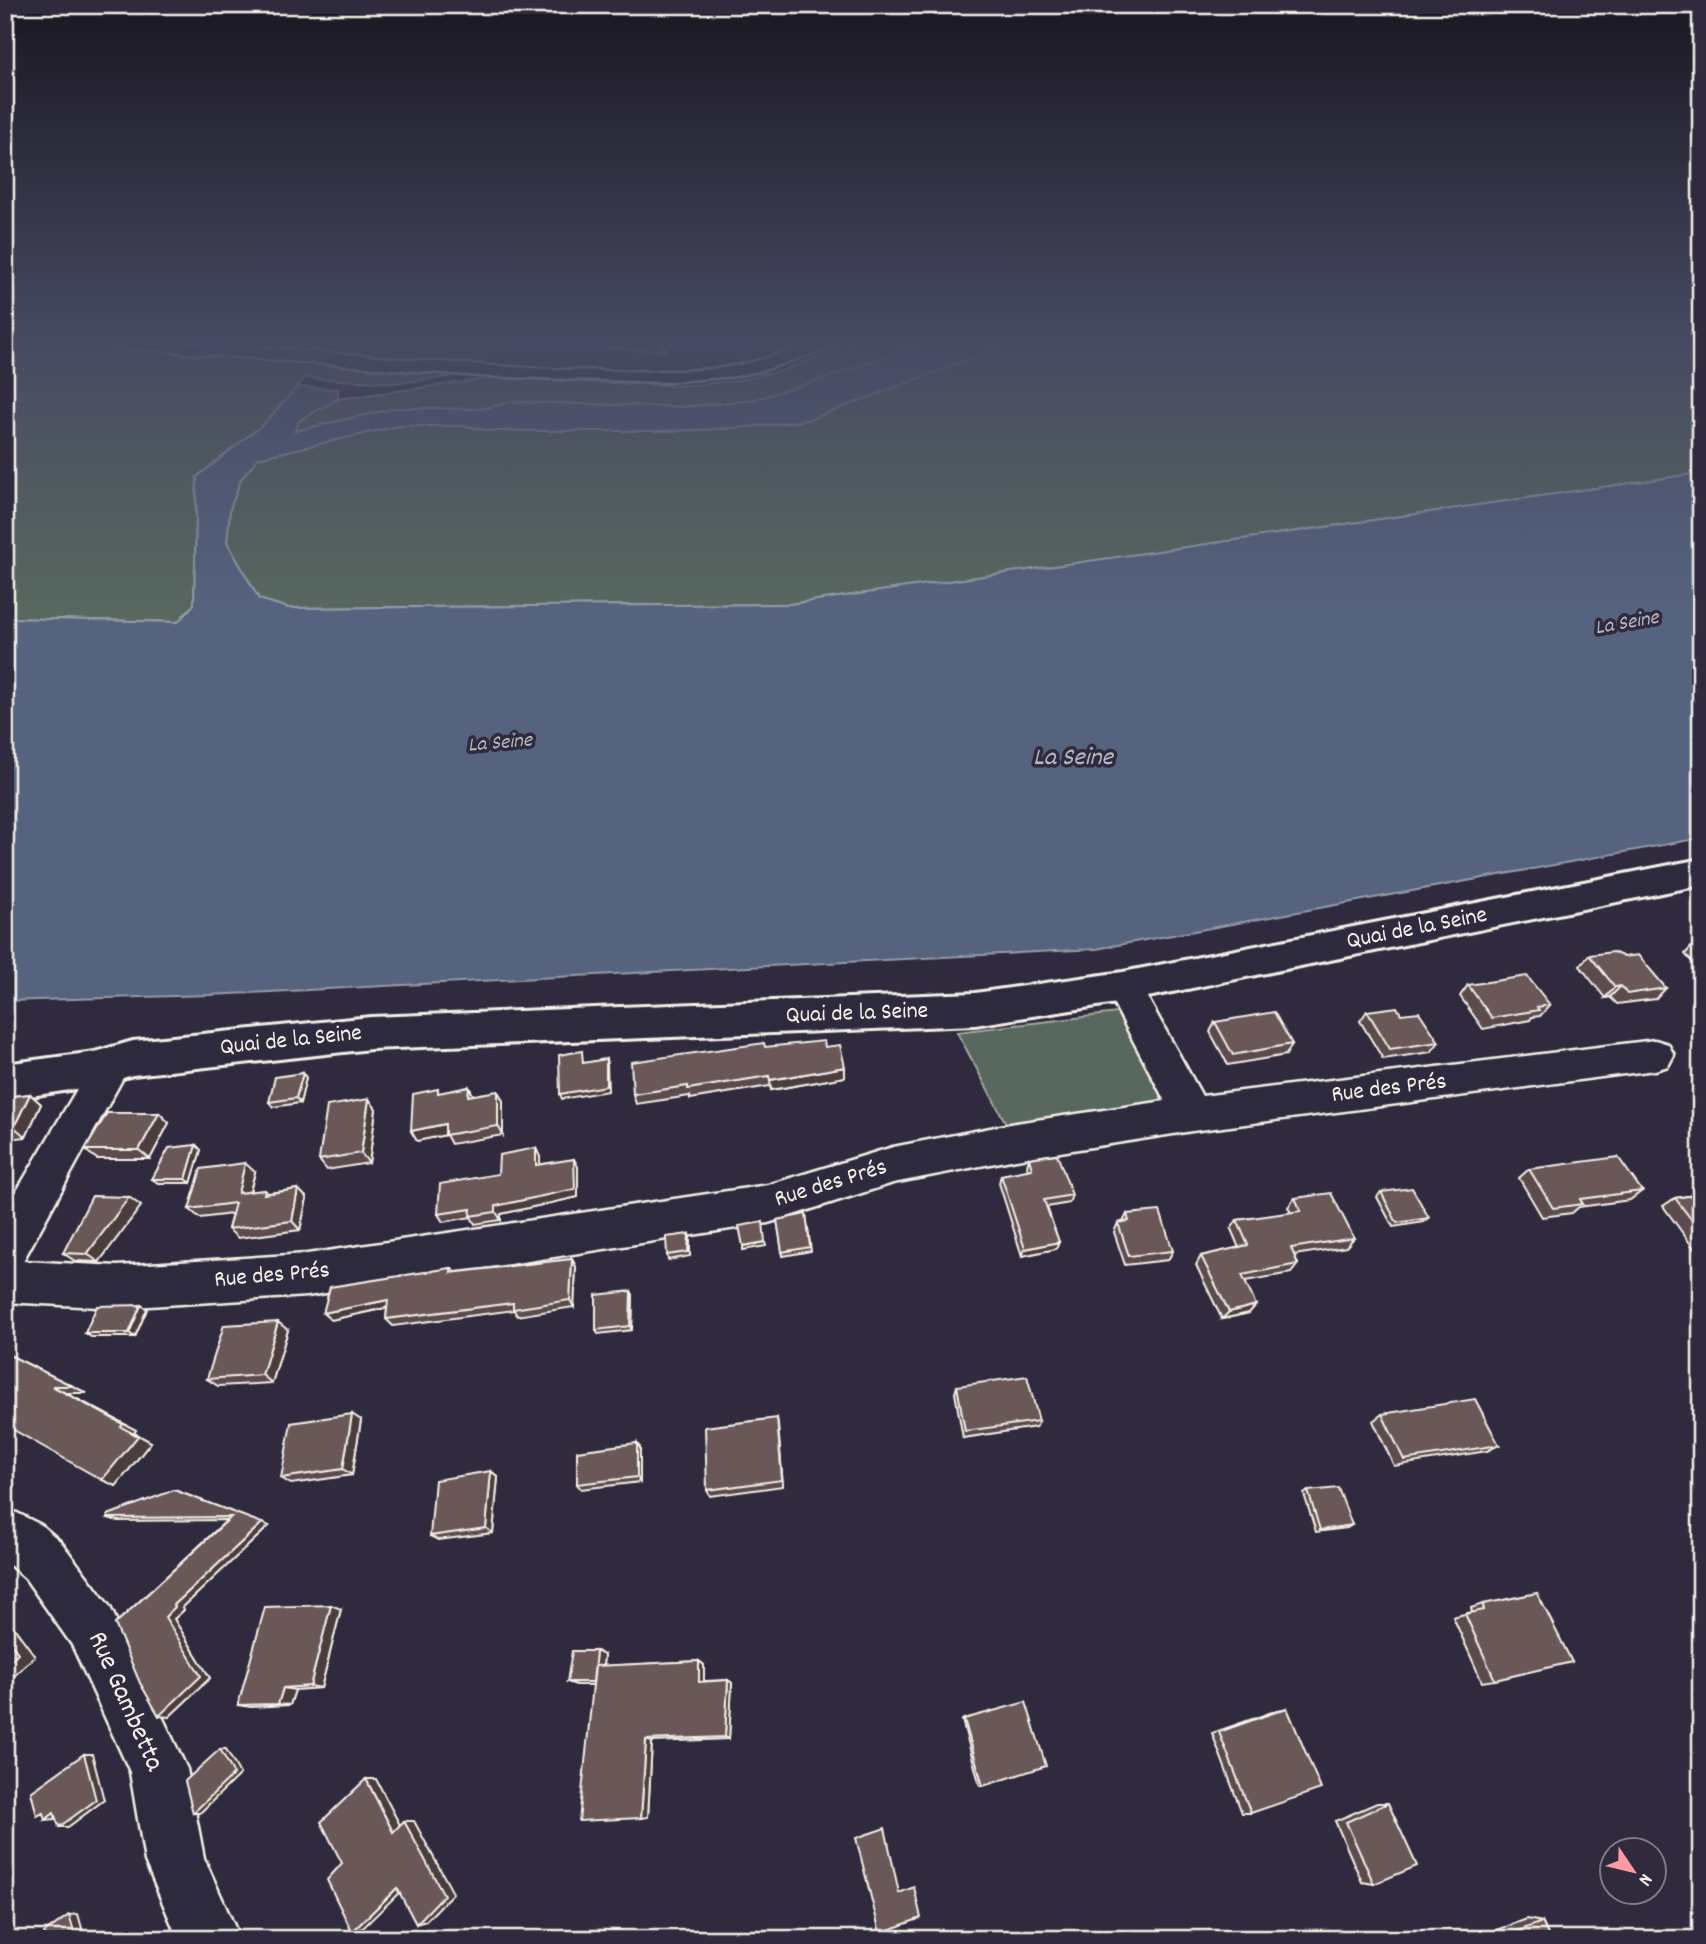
<svg xmlns="http://www.w3.org/2000/svg" width="1706" height="1944" viewBox="0 0 1706 1944" font-family="Dekko,sans-serif">
  <rect width="100%" height="100%" fill="#2f2a3d"/>
  <filter id="ink" filterUnits="userSpaceOnUse"><feTurbulence type="fractalNoise" baseFrequency=".0143" numOctaves="2"/><feDisplacementMap in="SourceGraphic" scale="14" xChannelSelector="R" yChannelSelector="G"/><feConvolveMatrix kernelMatrix="1 2 1 2 8 2 1 2 1" color-interpolation-filters="sRGB"/></filter>
  <g filter="url(#ink)">
    <path fill="#59675e" stroke="#a6aca3" stroke-width="2" d="M5,342H66L450,372V377L394,383L305,378L266,422L197,477L194,605L178,622L5,618Z
      M859,342H923L826,378L753,400L684,407L512,402L481,409L396,408L294,431L300,420L338,399L494,378L680,386L735,381L781,371Z
      M1016,342H1701V473L790,604L288,608L259,599L227,542L230,509L241,479L258,457L398,426H467L491,431C597,429 706,437 811,419Z
      M1117,1013L1169,1104L1009,1129L957,1032Z"/>
    <path fill="#56637f" stroke="#959ca9" stroke-width="2" d="M923,342H1016L811,419C706,437 597,429 491,431L467,426H398L258,458L241,479L230,509L227,542L259,599L288,608L790,604L1701,473V838L1096,949L210,995L5,1001V618L178,622L194,604L197,477L266,422L297,387L338,389V399L300,420L295,431L396,408L481,409L512,402L684,407L753,400L826,378Z"/>
    <g fill="none" stroke-linecap="round" stroke-linejoin="round">
      <defs>
        <path id="street" d="M107,342C294,342 479,374 665,371C695,371 731,369 760,360C791,352 803,342 837,342L834,346L764,370L735,376L666,382L480,376L116,347Z
          M1123,973L1136,977L1202,1096L1655,1040L1668,1044L1674,1055L1668,1066L1655,1070L1192,1131L1016,1159L893,1183L768,1223L307,1296L117,1308L5,1302V1211L99,1052L112,1047L125,1052L131,1063L23,1261L117,1266L307,1254L768,1185L893,1147L1016,1123L1165,1101L1105,987L1110,977Z
          M5,1507L41,1525L61,1542L110,1607L187,1769L204,1858L240,1939H178L145,1861L130,1772L72,1645L25,1578L5,1561Z"/>
        <path id="secondary" d="M1701,859V885L1123,1002L975,1025L371,1049L133,1075L95,1086L5,1100V1064L95,1052L133,1041L371,1017L975,993L1123,972Z"/>
      </defs>
      <use href="#street" stroke="#f4f1e8" stroke-width="5"/>
      <use href="#secondary" stroke="#f4f1e8" stroke-width="6"/>
      <use href="#street" fill="#2f2a3d" fill-rule="evenodd"/>
      <use href="#secondary" fill="#2f2a3d" fill-rule="evenodd"/>
    </g>
    <path fill="#5c4c4d" stroke="#f4f1e8" stroke-width="2" d="M607,342H672L663,351L608,348Z
      M1701,942V972L1685,954L1695,943Z
      M1589,955L1666,988L1656,999L1617,1004L1610,997L1605,998L1580,966Z
      M1468,985L1550,1005L1540,1016L1532,1017L1530,1020L1483,1029L1460,996Z
      M1367,1011L1401,1014L1439,1042L1431,1052L1383,1059L1360,1021Z
      M1215,1022L1292,1044L1286,1055L1228,1065L1210,1032Z
      M765,1047H825L845,1067V1077L771,1090L770,1086L690,1099V1096L636,1104L633,1094Z
      M303,1073L306,1078L300,1103L273,1107L269,1102Z
      M469,1087L473,1095L503,1101V1135L451,1144L446,1135L417,1141L411,1131L441,1093Z
      M30,1094L41,1104L26,1137L5,1139V1097Z
      M369,1099L376,1109L369,1163L327,1170L319,1160Z
      M159,1113L169,1123L150,1159H97L85,1150Z
      M196,1145L201,1150L191,1183H158L152,1179Z
      M540,1157V1164L578,1167V1197L501,1214V1220L475,1224L471,1217L443,1222L438,1214L498,1174Z
      M1029,1158L1072,1195L1069,1203L1047,1207L1059,1242L1056,1249L1022,1256L999,1183L1001,1175L1028,1170L1027,1166Z
      M1529,1169L1642,1191L1630,1200L1579,1207L1572,1213L1542,1217L1519,1178Z
      M255,1172L250,1192L265,1190L268,1193L298,1189L307,1198L300,1230L238,1238L228,1229L232,1214L200,1218L189,1209Z
      M1381,1192L1429,1218L1424,1222L1393,1227L1377,1197Z
      M1701,1194V1249L1695,1250L1663,1206L1675,1198Z
      M1295,1198L1354,1238L1346,1247L1294,1255L1298,1264L1291,1273L1245,1281L1249,1313L1222,1319L1196,1265L1201,1256L1239,1248L1231,1229L1237,1220L1291,1213L1288,1207Z
      M141,1206L99,1262L75,1261L63,1253Z
      M806,1214L811,1251L783,1256L777,1220Z
      M1127,1214L1173,1251L1168,1260L1125,1265L1114,1232L1118,1223L1123,1222Z
      M689,1234L690,1238V1256L668,1260L667,1255Z
      M572,1259L576,1267L574,1307L517,1316L514,1310L393,1326L386,1319L387,1308L331,1320L323,1313L451,1268L455,1272Z
      M631,1291L633,1295L632,1330L598,1334L596,1330Z
      M141,1305L147,1309L135,1337H91L85,1333Z
      M288,1330L272,1383L218,1386L207,1379Z
      M5,1353L87,1393H66L136,1430L134,1433L151,1442L116,1486Z
      M957,1386L1039,1421L1036,1427L963,1438L955,1393Z
      M1382,1414L1499,1445L1487,1451L1394,1466L1373,1421Z
      M777,1418L783,1486L710,1496L707,1490Z
      M361,1420L352,1475L291,1484L281,1478Z
      M640,1448V1482L581,1489L577,1484Z
      M491,1471L498,1477L493,1533L438,1540L430,1536Z
      M174,1490L269,1526L183,1607L184,1610L174,1619L210,1678L169,1717L115,1624L227,1520L118,1521L108,1518Z
      M1308,1491L1352,1525L1347,1528L1316,1532L1304,1494Z
      M1483,1604L1495,1680L1482,1682L1453,1617L1472,1612L1471,1608Z
      M341,1609L321,1688L295,1690L290,1705L251,1707L238,1705Z
      M604,1655L603,1666L699,1661L704,1665V1681L728,1680L732,1683L729,1739L652,1742L648,1817L593,1685H576L567,1682Z
      M1287,1708L1251,1813H1242L1212,1733L1278,1710Z
      M964,1719L983,1786H980L962,1720Z
      M1377,1803H1388L1374,1884L1362,1882L1335,1821Z
      M1527,1919L1542,1922L1550,1939H1492L1489,1933Z
      M1430,1935L1443,1939H1420Z"/>
    <path fill="#4b3e3e" stroke="#f4f1e8" stroke-width="2" d="M662,342H672L663,351Z
      M1621,986L1610,997L1605,998L1615,987Z
      M606,1059L607,1064L608,1091L562,1099L560,1094Z
      M845,1067V1077L771,1090L770,1080Z
      M303,1073L306,1078L300,1103L296,1098Z
      M469,1087L474,1097L468,1096Z
      M498,1091L503,1101V1135L498,1126Z
      M30,1094L41,1104L26,1137L14,1127Z
      M369,1099L376,1109L369,1163L361,1153Z
      M159,1113L169,1123L150,1159L139,1150Z
      M445,1124L446,1135L417,1141L411,1131Z
      M196,1145L201,1150L191,1183L186,1179Z
      M536,1148L540,1157V1173L536,1165Z
      M574,1159L578,1167V1197L501,1214V1220L496,1212V1206Z
      M245,1163L255,1172L247,1202L238,1193Z
      M298,1189L307,1198L300,1230L292,1221Z
      M129,1197L141,1206L99,1262L87,1254Z
      M765,1242L766,1246L743,1250V1246Z
      M1059,1242L1056,1249L1022,1256L1025,1249Z
      M572,1259L576,1267L574,1307L570,1300Z
      M631,1291L633,1295L632,1330L630,1326Z
      M388,1300L394,1306L331,1320L323,1313Z
      M141,1305L147,1309L135,1337L129,1333Z
      M1256,1305L1249,1313L1222,1319L1229,1312Z
      M278,1322L288,1330L272,1383L262,1375Z
      M52,1386L136,1430L134,1433L151,1442L116,1486L102,1480Z
      M352,1414L361,1420L352,1475L343,1469Z
      M777,1418L778,1424L783,1486L782,1480Z
      M637,1443L640,1448V1482L637,1477Z
      M491,1471L498,1477L493,1533L486,1528Z
      M262,1523L269,1526L183,1607L184,1610L174,1619L210,1678L169,1717L159,1716L165,1617L174,1605Z
      M331,1605L341,1609L321,1688L310,1686Z
      M5,1618H7L35,1656L5,1685Z
      M596,1651L604,1655L601,1685L593,1682Z
      M699,1661L704,1665V1685L699,1682Z
      M728,1680L732,1683L729,1739L725,1737Z
      M283,1688L295,1690L290,1705L278,1704Z
      M646,1740L652,1742L648,1817L641,1818Z
      M220,1749H226L240,1774L200,1813H193Z
      M84,1754H92L104,1800L68,1827H59Z
      M366,1779H376L403,1831L393,1832Z
      M54,1813H63L54,1819L45,1820Z
      M404,1821H414L453,1893L426,1921L416,1924Z
      M407,1885L363,1928L352,1932L397,1888Z
      M78,1914L85,1939H76L69,1915Z"/>
    <path fill="#6b5859" stroke="#f4f1e8" stroke-width="2" d="M1701,942V949L1695,943Z
      M1613,952L1624,957L1638,955L1666,988L1627,994L1621,986L1615,987L1589,955Z
      M1527,976L1550,1005L1537,1007L1539,1010L1492,1018L1468,985Z
      M1397,1007L1401,1014L1419,1012L1439,1042L1390,1049L1367,1011Z
      M1274,1012L1292,1044L1233,1055L1215,1022Z
      M824,1041L825,1047L840,1045L845,1067L770,1080L769,1076L688,1089V1086L633,1094L631,1062L764,1043L765,1047Z
      M582,1051L583,1063L606,1059V1086L560,1094L559,1055Z
      M303,1073L296,1098L269,1102L275,1077Z
      M469,1087L468,1096L498,1091V1126L445,1135V1124L411,1131L413,1094L438,1089V1093Z
      M30,1094L14,1127L5,1128V1097Z
      M369,1099L361,1153L319,1160L327,1106Z
      M107,1113H159L139,1150H85Z
      M196,1145L186,1179H152L169,1148Z
      M536,1148V1165L574,1159L575,1189L496,1206V1212L470,1216L471,1209L438,1214L440,1184L498,1174L499,1155Z
      M1057,1154L1072,1195L1044,1200L1059,1242L1025,1249L1001,1175L1032,1169L1029,1158Z
      M1618,1157L1642,1191L1580,1199L1583,1204L1553,1208L1529,1169Z
      M245,1163L238,1193L265,1190L264,1194L298,1189L292,1221L228,1229L235,1203L189,1209L201,1169Z
      M1412,1188L1429,1218L1397,1223L1381,1192Z
      M1331,1193L1354,1238L1291,1248L1298,1264L1242,1275L1256,1305L1229,1312L1201,1256L1248,1245L1237,1220L1301,1211L1295,1198Z
      M1701,1194V1232L1675,1198Z
      M92,1196L129,1197L87,1254L63,1253Z
      M1160,1211L1173,1251L1129,1256L1118,1223L1129,1221L1127,1214Z
      M806,1214L810,1247L782,1252L777,1220Z
      M763,1222L765,1242L743,1246L739,1226Z
      M689,1234L688,1252L667,1255L666,1237Z
      M572,1259L570,1300L513,1309V1303L386,1319L388,1300L323,1313L330,1287L451,1268V1273Z
      M631,1291L630,1326L596,1330V1295Z
      M141,1305L129,1333H85L97,1306Z
      M278,1322L262,1375L207,1379L224,1325Z
      M5,1353L73,1386H52L123,1424L121,1427L138,1436L102,1480L5,1425Z
      M1027,1376L1039,1421L965,1431L957,1386Z
      M1475,1399L1499,1445L1404,1460L1382,1414Z
      M352,1414L343,1469L281,1478L291,1423Z
      M777,1418L782,1480L707,1490L705,1427Z
      M637,1443V1477L577,1484V1451Z
      M491,1471L486,1528L430,1536L435,1480Z
      M1338,1488L1352,1525L1320,1530L1308,1491Z
      M174,1490L262,1523L174,1605L175,1607L165,1617L201,1676L159,1716L140,1683L115,1624L231,1517L108,1518V1515Z
      M1537,1593L1572,1662L1495,1680L1465,1614L1484,1610L1483,1604Z
      M331,1605L310,1686L283,1688L278,1704L238,1705L265,1607Z
      M5,1635L18,1653L5,1666Z
      M572,1651H596L593,1682H567Z
      M699,1661V1682L728,1680L725,1737L646,1740L641,1818L579,1821L595,1666Z
      M1026,1702L1046,1766L983,1786L964,1719Z
      M1287,1708L1321,1789L1251,1813L1219,1732Z
      M220,1749L234,1774L193,1813L185,1781Z
      M84,1754L96,1800L59,1827L54,1813L45,1820L43,1813L37,1816L31,1792Z
      M366,1779L393,1832L404,1821L444,1895L416,1924L397,1888L352,1932L327,1880L342,1863L321,1822Z
      M1388,1803L1417,1866L1374,1884L1346,1822Z
      M885,1828L899,1893L914,1887L921,1918L880,1933L856,1838Z
      M69,1915L76,1939H45L44,1933Z
      M1542,1922L1550,1939H1505L1504,1936Z"/>
  </g>
  <linearGradient id="sky" x2="0" y2="1"><stop stop-color="#1a1722"/><stop offset="0.56" stop-color="#474a62"/><stop offset="1" stop-color="#474a62" stop-opacity="0"/></linearGradient>
  <rect width="1706" height="614" fill="url(#sky)"/>
  <g text-anchor="middle" dominant-baseline="central" stroke-width="7" stroke-linejoin="round" paint-order="stroke">
    <g font-size="21" font-style="italic" fill="#b5b8be" stroke="#2f2a3d">
      <text transform="translate(1627 624) rotate(-10)">La Seine</text>
      <text transform="translate(500 744) rotate(-5)">La Seine</text>
    </g>
    <g font-size="24" fill="#f4f1e8" stroke="#2f2a3d">
      <text transform="translate(1417 929) rotate(-11)">Quai de la Seine</text>
      <text transform="translate(857 1014) rotate(-2)">Quai de la Seine</text>
      <text transform="translate(291 1041) rotate(-6)">Quai de la Seine</text>
      <text transform="translate(1389 1089) rotate(-7)">Rue des Prés</text>
      <text transform="translate(831 1184) rotate(-17)">Rue des Prés</text>
      <text transform="translate(272 1276) rotate(-5)">Rue des Prés</text>
    </g>
    <g font-size="26" font-style="italic" fill="#b5b8be" stroke="#2f2a3d">
      <text x="1073" y="758">La Seine</text>
    </g>
    <g font-size="28" fill="#f4f1e8" stroke="#2f2a3d">
      <text transform="translate(124 1702) rotate(66)">Rue Gambetta</text>
    </g>
  </g>
  <rect width="1706" height="1944" fill="none" stroke="#2f2a3d" stroke-width="28"/>
  <rect x="14" y="14" width="1678" height="1916" fill="none" stroke="#f4f1e8" stroke-width="2.5" filter="url(#ink)"/>
  <g transform="translate(1633 1871) rotate(125)"><circle r="33" fill="#2f2a3d" stroke="#7e7a81" stroke-width="2"/>
  <path d="M0-5L12 26L0 18L-12 26Z" fill="#ff9aa2"/>
  <text y="-10" font-size="19" font-weight="bold" text-anchor="middle" fill="#f4f1e8">N</text>
  </g>
</svg>
